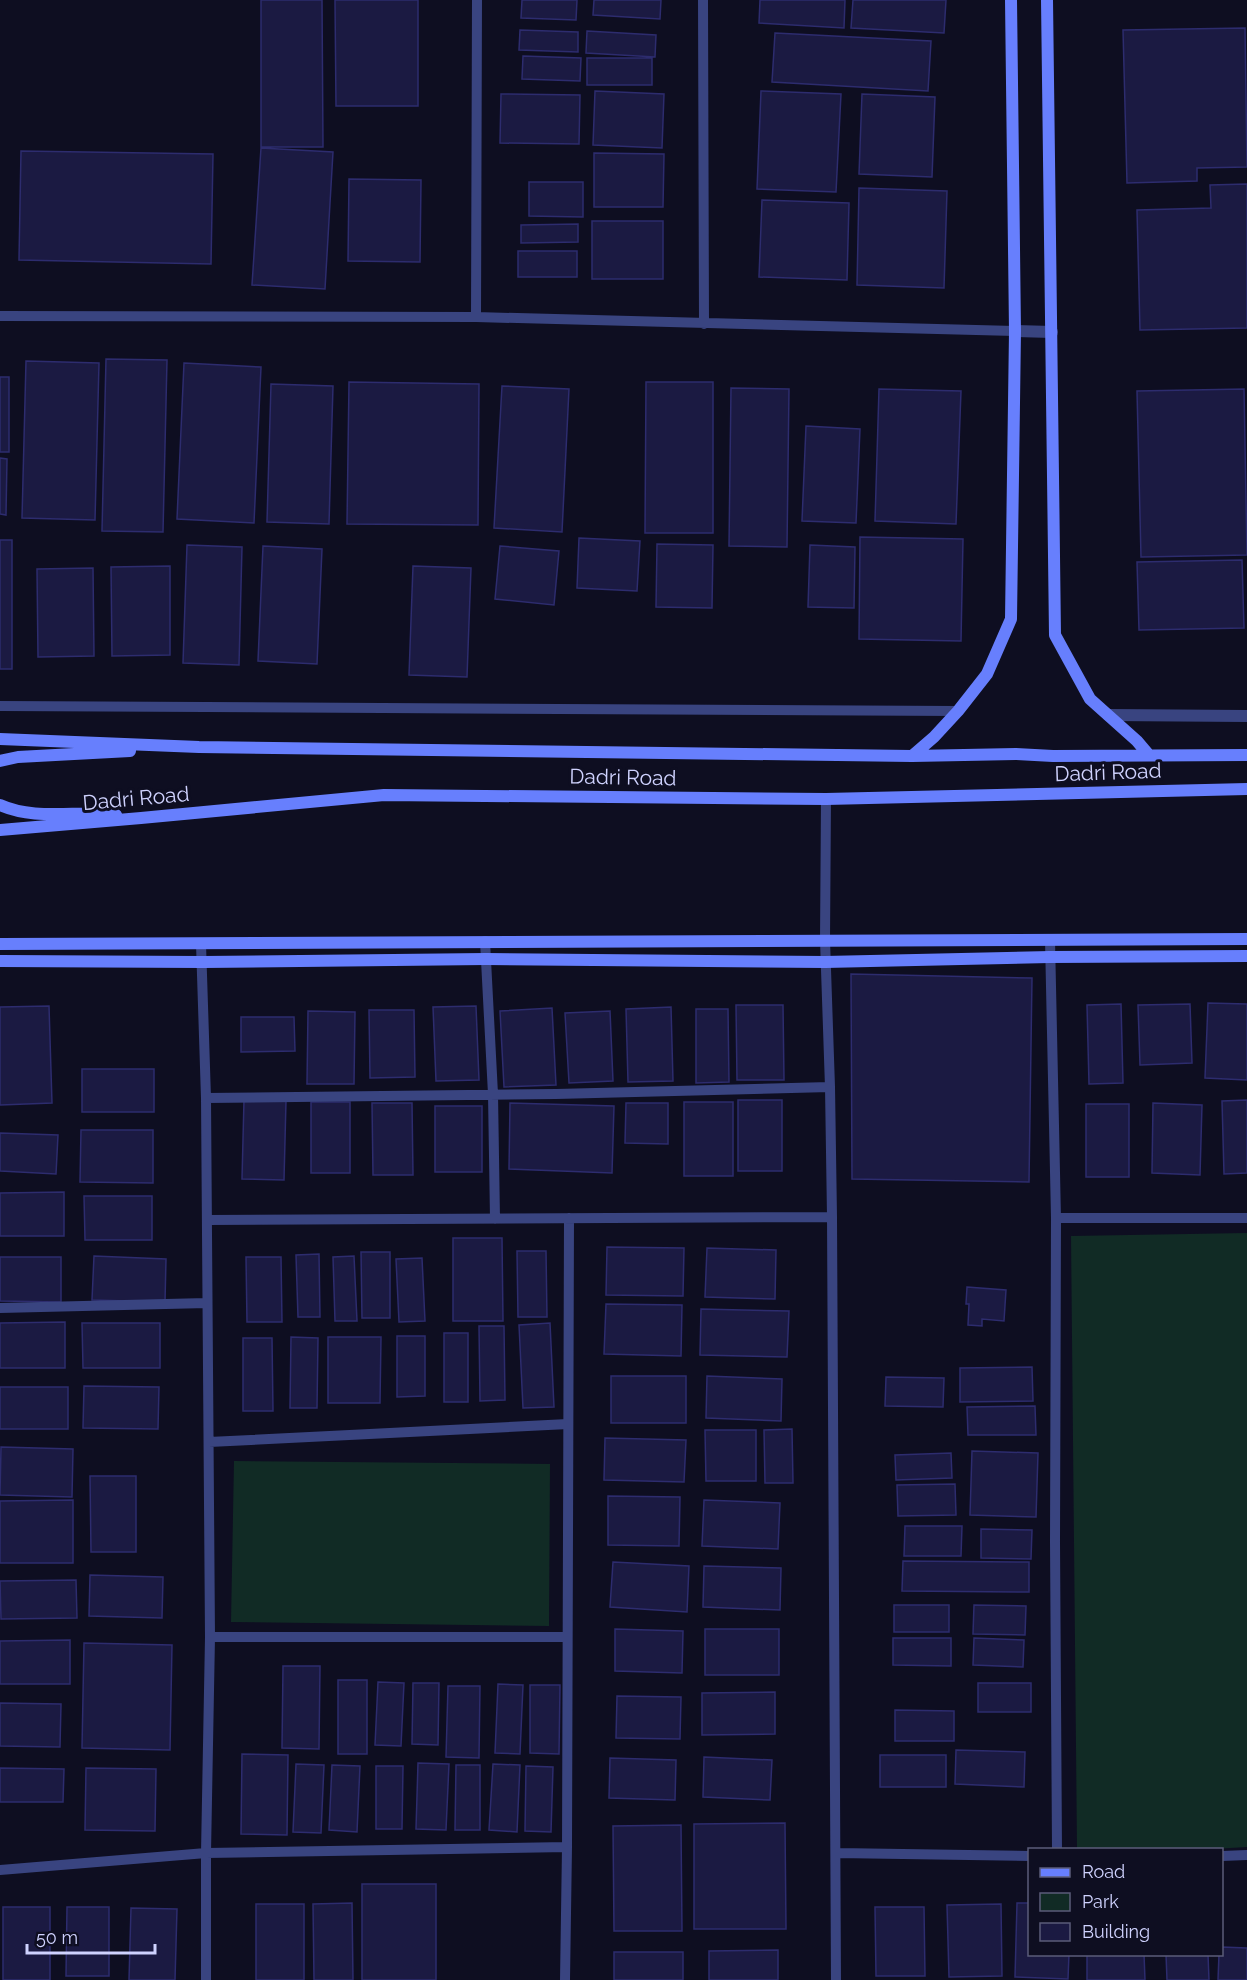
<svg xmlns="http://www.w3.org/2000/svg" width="1247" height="1980" viewBox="0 0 1247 1980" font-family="Raleway,sans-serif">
  <rect width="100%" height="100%" fill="#0e0e21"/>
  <path fill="#112b25" d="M1247,1233V1847L1197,1850L1077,1849L1071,1236Z
    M234,1461L550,1464L549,1626L231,1622Z"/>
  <path fill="#1b1a42" stroke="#2d2c6e" stroke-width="1.5" d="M261,0H322L323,147H261Z
    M335,0H418V106H336Z
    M522,0H577L576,20L521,18Z
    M594,0H661L660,19L593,15Z
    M760,0H845L844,28L759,23Z
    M853,0H946L944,33L851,28Z
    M1245,28L1247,167L1197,168V181L1127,183L1123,30Z
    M520,30L578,32V52L519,50Z
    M587,31L656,35L655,57L586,53Z
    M775,33L931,41L928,91L772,82Z
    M523,56L581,58L580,81L522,79Z
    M587,58H652V85H587Z
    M595,91L664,94L662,148L593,145Z
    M761,91L841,94L836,192L757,189Z
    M501,94L580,95L579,144L500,143Z
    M862,94L935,97L932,177L859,174Z
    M261,148L333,152L325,289L252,285Z
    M21,151L213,154L211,264L19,260Z
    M594,153L664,154L663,207H594Z
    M349,179L421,180L420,262L348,261Z
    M529,182H583V217L529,216Z
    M1247,184V328L1140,330L1137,210L1211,208L1210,185Z
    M859,188L947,191L944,288L857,285Z
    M762,200L849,203L847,280L759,277Z
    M592,221H663V279H592Z
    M578,224V242L521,243V225Z
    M518,251H577V277H518Z
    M106,359L167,360L163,532L102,531Z
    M26,361L99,363L95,520L22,518Z
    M184,363L261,367L254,523L177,519Z
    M0,377H9V452H0Z
    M349,382L479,384L478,525L347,524Z
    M646,382H713V533H645Z
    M271,384L333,386L329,524L267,522Z
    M502,386L569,389L562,532L494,528Z
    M731,388L789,389L787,547L729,546Z
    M879,389L961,391L956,524L875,521Z
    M1244,389L1247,555L1141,557L1137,391Z
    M806,426L860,429L856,523L802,521Z
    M0,458L7,459L6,515L0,514Z
    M860,537L963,539L961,641L859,639Z
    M579,538L640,541L637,591L577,588Z
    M0,540H12V669H0Z
    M657,544L713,545L712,608L656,607Z
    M187,545L242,547L239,665L183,663Z
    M810,545L855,547L854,608L808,607Z
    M263,546L322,549L317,664L258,661Z
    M500,546L559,551L554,605L495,599Z
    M1242,560L1244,628L1139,630L1137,562Z
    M170,566V655L112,656L111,567Z
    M413,566L471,568L467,677L409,675Z
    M93,568L94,656L38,657L37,569Z
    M851,974L1032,978L1029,1182L852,1179Z
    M1208,1003L1247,1004V1080L1205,1078Z
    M1121,1004L1123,1083L1089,1084L1087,1005Z
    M1190,1004L1192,1063L1140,1065L1138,1005Z
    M736,1005H783L784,1080H737Z
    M49,1006L52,1103L0,1105V1007Z
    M476,1006L479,1080L436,1081L433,1007Z
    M671,1007L673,1081L628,1082L626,1009Z
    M552,1008L556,1085L504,1087L500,1011Z
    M696,1009H728L729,1082L696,1083Z
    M369,1010H414L415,1077L370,1078Z
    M308,1011L355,1012L354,1084H307Z
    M610,1011L613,1081L569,1083L565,1013Z
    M241,1017H294L295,1051L241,1052Z
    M82,1069H154V1112H82Z
    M244,1100L286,1101L284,1180L242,1179Z
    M738,1100H782V1171H738Z
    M1247,1100V1173L1224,1174L1222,1101Z
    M311,1102H350V1173H311Z
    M684,1102H733V1176H684Z
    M372,1103H412L413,1175H373Z
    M510,1103L614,1106L612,1173L509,1169Z
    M626,1103H668V1144L625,1143Z
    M1153,1103L1202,1105L1200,1175L1152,1173Z
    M1086,1104H1129V1177H1086Z
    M435,1106H482V1172H435Z
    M81,1130H153V1183L80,1182Z
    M0,1133L58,1135L56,1174L0,1171Z
    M64,1192V1236H0V1193Z
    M84,1196H152V1240H85Z
    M453,1238H502L503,1321H453Z
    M607,1247L684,1248L683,1296L606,1295Z
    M707,1248L776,1250L775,1299L705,1297Z
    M517,1251H546L547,1317H518Z
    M361,1252H390V1318H362Z
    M319,1254L320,1317H298L296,1255Z
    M94,1256L166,1259L165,1302L92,1300Z
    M354,1256L357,1321H335L333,1257Z
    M0,1257H61V1302L0,1301Z
    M246,1257H281L282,1322H247Z
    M422,1258L425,1321L399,1322L396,1259Z
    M967,1287L1006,1290L1004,1321L982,1319V1326L968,1325L969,1304H966Z
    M606,1304L682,1305L681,1356L604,1354Z
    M701,1309L789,1311L787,1357L700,1355Z
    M65,1322V1368H0V1323Z
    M82,1323H160V1368H83Z
    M550,1323L554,1407L523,1408L519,1325Z
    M479,1326H504L505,1400L480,1401Z
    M444,1333H468V1402H444Z
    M397,1336H425V1396L397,1397Z
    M291,1337L318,1338L317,1408H290Z
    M328,1337H381L380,1403H328Z
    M243,1338H272L273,1411H243Z
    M1032,1367L1033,1401L960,1402V1368Z
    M611,1376H686V1423H611Z
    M707,1376L782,1379L781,1421L706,1418Z
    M886,1377L944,1378L943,1407L885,1406Z
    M84,1386L159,1387L158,1429L83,1428Z
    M0,1387H68V1429H0Z
    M1035,1406L1036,1435H968L967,1407Z
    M792,1429L793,1483H765L764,1430Z
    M705,1430H756V1481H706Z
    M605,1438L686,1440L684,1482L604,1480Z
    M1,1447L73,1449L72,1497L0,1495Z
    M972,1451L1038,1453L1036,1517L970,1515Z
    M951,1453L952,1478L896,1480L895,1455Z
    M90,1476H136V1552H91Z
    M955,1484L956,1515L898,1516L897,1485Z
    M608,1496L680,1497L679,1546L608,1545Z
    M73,1500V1563H0V1501Z
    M704,1500L780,1503L778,1549L702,1546Z
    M905,1526H962L961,1556H904Z
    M981,1529L1032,1530L1031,1559L981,1558Z
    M903,1561L1029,1562V1592L902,1591Z
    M613,1562L689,1566L687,1612L610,1607Z
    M704,1566L781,1568L780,1610L703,1607Z
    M90,1575L163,1577L162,1618L89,1616Z
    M76,1580L77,1618L1,1619L0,1581Z
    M894,1605H949V1632H894Z
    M974,1605L1026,1606L1025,1635L973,1634Z
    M615,1629L683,1631L682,1673L615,1671Z
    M705,1629H779V1675H705Z
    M893,1638H951V1666L893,1665Z
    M974,1638L1024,1640L1023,1667L973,1665Z
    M70,1640V1684H0V1641Z
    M84,1643L172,1645L170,1750L82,1748Z
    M283,1666H320L319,1749L282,1748Z
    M338,1680H367V1754H338Z
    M378,1682L404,1683L401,1746L375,1745Z
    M413,1683H439L438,1745L412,1744Z
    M978,1683H1031V1712H978Z
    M498,1684L523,1685L520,1754L495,1753Z
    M530,1685H560L559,1754L530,1753Z
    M448,1686H480L479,1758L446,1757Z
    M775,1692V1734L702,1735V1693Z
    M617,1696L681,1697L680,1739L616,1738Z
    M0,1703L61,1704L60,1747L0,1746Z
    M895,1710L954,1711V1741H895Z
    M956,1750L1025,1752L1024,1787L955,1784Z
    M242,1754L288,1755L287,1835L241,1834Z
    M880,1755H946V1787H880Z
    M704,1757L772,1760L770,1800L703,1797Z
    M610,1758L676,1760L675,1800L609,1798Z
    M418,1763L449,1764L446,1830L416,1829Z
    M296,1764L324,1765L321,1833L293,1832Z
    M493,1764L520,1765L517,1832L489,1830Z
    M332,1765L360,1766L357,1832L329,1830Z
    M456,1765H480V1830H455Z
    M376,1766H403L402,1829H376Z
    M526,1766L553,1767L551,1832L525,1831Z
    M0,1768L64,1769L63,1802H0Z
    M86,1768L156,1769L155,1831L85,1830Z
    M785,1823L786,1929H694V1824Z
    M681,1825L682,1931H614L613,1826Z
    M362,1884H436V1980H362Z
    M352,1903L353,1980H314L313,1904Z
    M1017,1903H1030V1954H1069L1068,1979L1015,1977Z
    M256,1904H304V1980H256Z
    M1001,1904L1002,1976L949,1977L947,1905Z
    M3,1907H50V1980H3Z
    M67,1907H109V1976H66Z
    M875,1907H924L925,1976H876Z
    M131,1908L177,1909L175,1980H129Z
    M1222,1947L1247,1948V1980H1218L1219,1954H1222Z
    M778,1950V1980H709V1951Z
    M614,1952H683V1980H614Z
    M1087,1954H1144L1145,1980H1087Z
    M1166,1954H1208L1209,1980H1167Z"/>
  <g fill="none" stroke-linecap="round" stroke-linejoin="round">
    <path stroke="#394480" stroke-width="10" d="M703,0L704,324
      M0,316L476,317L1015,331
      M476,317L477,0
      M0,706L958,711
      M826,799L825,940L830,1087L832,1217L836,1980
      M1050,940L1056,1218L1055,1542L1057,1850
      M485,941L493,1094L495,1219
      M201,944L206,1098L210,1637L206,1853V1980
      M206,1098L556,1094L830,1087
      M1056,1218H1247
      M207,1220L832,1217
      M0,1308L207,1303
      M209,1442L568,1424
      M210,1637H567
      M837,1853L1030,1856
      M1222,1856L1247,1855
      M0,1870L206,1853L567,1847
      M565,1980L567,1847L569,1218"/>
    <path stroke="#394480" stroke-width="12" d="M1015,331L1052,332
      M1108,715L1247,716"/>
    <path stroke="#677ffd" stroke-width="12" d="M1047,0L1055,635L1090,699L1137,741L1148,754
      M0,739L199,747L912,756L1016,754L1053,756L1247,755
      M912,756L934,737L958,711L987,674L1011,619L1015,331L1011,0
      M0,761L18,757L130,751
      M0,805C35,821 78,810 116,815
      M0,830L141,818L384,795L826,799L1247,789
      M0,944L1247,939
      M0,961L203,962L486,959L825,962L1050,957L1247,956"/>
  </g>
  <g text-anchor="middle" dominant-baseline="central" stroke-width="6" stroke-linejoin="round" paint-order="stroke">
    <g font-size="21" fill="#cfd2fe" stroke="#0e0e21">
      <text transform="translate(1108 772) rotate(-2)">Dadri Road</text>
      <text transform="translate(623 777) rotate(1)">Dadri Road</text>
      <text transform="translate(136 798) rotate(-5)">Dadri Road</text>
    </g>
  </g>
  <rect x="1028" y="1848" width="195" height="108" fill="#0e0e21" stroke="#5b5c79" stroke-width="1.5"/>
  <rect x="1040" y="1868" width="30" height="9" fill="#677ffd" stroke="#5b5c79" stroke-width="1.5"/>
  <text x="1082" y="1878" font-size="18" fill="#cfd2fe">Road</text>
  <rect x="1040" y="1893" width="30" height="18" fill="#112b25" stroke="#5b5c79" stroke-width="1.5"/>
  <text x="1082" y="1908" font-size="18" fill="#cfd2fe">Park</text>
  <rect x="1040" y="1923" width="30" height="18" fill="#1b1a42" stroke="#5b5c79" stroke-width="1.5"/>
  <text x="1082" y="1938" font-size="18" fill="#cfd2fe">Building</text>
  <path d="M27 1944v9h128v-9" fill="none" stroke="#cfd2fe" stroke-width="3"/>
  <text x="36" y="1944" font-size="18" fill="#cfd2fe" stroke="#0e0e21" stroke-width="4.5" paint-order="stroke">50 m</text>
</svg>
